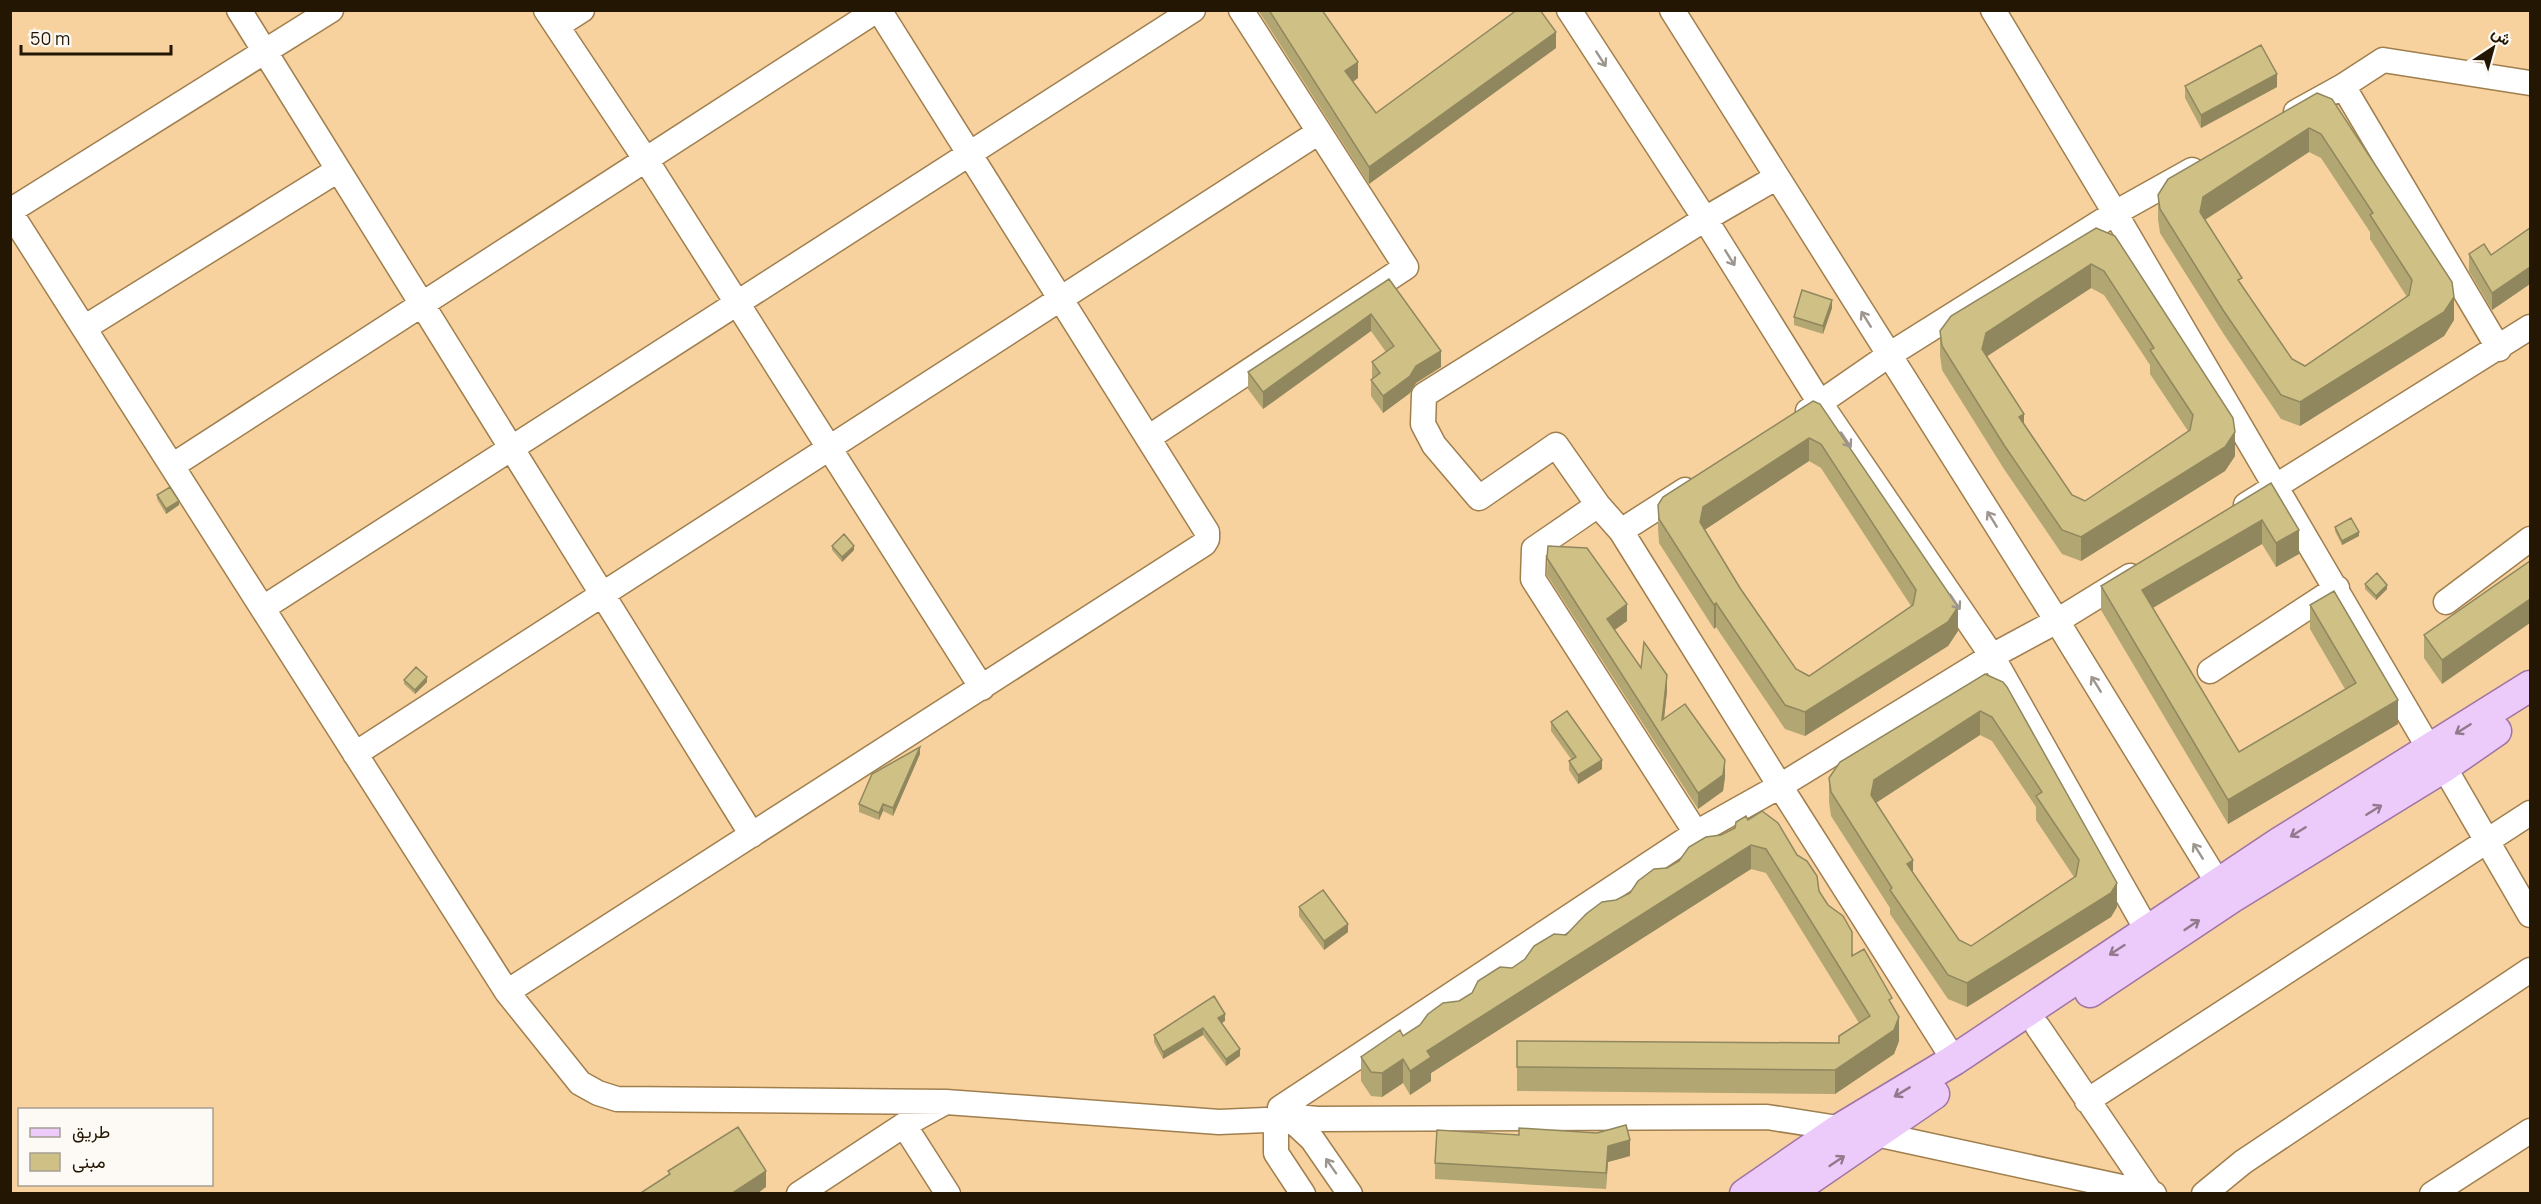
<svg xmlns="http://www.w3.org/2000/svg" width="2541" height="1204" viewBox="0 0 2541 1204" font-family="Manrope,Vazirmatn,sans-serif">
  <rect width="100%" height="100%" fill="#f7d29f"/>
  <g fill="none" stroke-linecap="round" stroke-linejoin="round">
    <defs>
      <path id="minor" d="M239,10L752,835
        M546,10L646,160L982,688
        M1569,10L1705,219L1820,403L1992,656L2147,930L2162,940
        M1672,10L2057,621L2218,883L2230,896
        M1993,10L2115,213L2430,750L2444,767L2530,915
        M557,26L582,10
        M2343,86L2499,349
        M2296,112L2343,86L2383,60L2530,83
        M10,211L331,10
        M10,212L507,992L580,1083L598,1093L617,1099L946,1102L1219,1122L1266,1120
        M84,328L338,170
        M1808,411L1889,355L2115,213L2192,170
        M1148,438L1406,267L1241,10
        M172,466L877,10
        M1598,505L1556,445L1479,498L1434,445L1423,424L1424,395L1705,219L1777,177
        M2246,505L2530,327
        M1621,531L1685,490
        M2446,602L2530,539
        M263,608L1193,10
        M2210,671L2337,588
        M355,754L1319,132
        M1696,833L1533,579L1534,549L1598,505L1621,531L1780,786L1954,1060
        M507,992L1204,544L1207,539V532L879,10
        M2038,1027L2151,1193
        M2087,1101L2530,813
        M1280,1108L1696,833L1780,786L1992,656L2057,621L2130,576
        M1287,1116L1317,1119L1767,1117L1876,1134L2154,1194
        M1287,1116L1312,1139L1350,1194
        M904,1125L948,1194
        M1276,1129V1153L1303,1194
        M799,1194L904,1125L944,1103
        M2204,1194L2243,1162L2530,970
        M2432,1194L2530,1131"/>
      <path id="major" d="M2090,992L2231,898L2444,767L2496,731
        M1745,1194L1838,1130L1954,1060L2279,843L2530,686
        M1788,1194L1934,1094"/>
    </defs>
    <use href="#minor" stroke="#a07f4e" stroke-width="27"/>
    <use href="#major" stroke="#9e74a1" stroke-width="33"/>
    <use href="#minor" stroke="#fff" stroke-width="24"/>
    <use href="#major" stroke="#eccafa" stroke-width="30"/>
  </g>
  <path fill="#b2a673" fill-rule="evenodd" d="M1258,10H1322L1358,78L1353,82L1376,113L1556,48L1369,184Z
    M2185,86L2277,87L2201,128L2185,98Z
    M2317,93L2454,320L2444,336L2300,426L2281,419L2223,333L2160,233L2158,219V195ZM2309,152L2321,158L2370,232V239L2407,297L2305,366L2292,359L2242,286L2205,220Z
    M2096,228L2235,456L2225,471L2081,561L2062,554L2004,469L1942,370L1940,355V331ZM2091,288L2104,295L2150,365V374L2188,431L2085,501L2072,495L2024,423L1987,356Z
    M2530,228V284L2492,310L2469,271V254L2491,255Z
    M1389,279L1441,367L1416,383L1410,393L1383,413L1371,396V380L1372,379V362L1386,352L1371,331L1263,409L1248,389V372Z
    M1832,308L1823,334L1794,325V317Z
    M1813,401L1958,631L1948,646L1805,736L1785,729L1716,627L1714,629L1659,543L1658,528V505ZM1809,461L1821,468L1911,606L1809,676L1796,669L1740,588L1704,530Z
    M2271,483L2299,554L2276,567L2262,544L2153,608L2239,752L2345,689L2310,629V605L2398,724L2228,824L2101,610V586Z
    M157,495L179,505L166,514L157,499Z
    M2335,527L2359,536L2342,545L2335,531Z
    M832,546L854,550L842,562L832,550Z
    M1548,546L1627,621L1615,630L1641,668L1667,691L1664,719L1725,777L1723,791L1698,809L1547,575Z
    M2530,561L2442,684L2424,658V635Z
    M2365,584L2387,589L2376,600L2365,589Z
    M404,680L427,682L415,694L404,684Z
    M2003,682L2117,907L2111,917L1967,1007L1948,999L1890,914V908L1831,816L1829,802V778ZM1980,735L1992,741L2036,807V820L2074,877L1971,946L1959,940L1913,872L1876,803Z
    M1551,722L1602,769L1578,784L1569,770V761L1571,759L1551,731Z
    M920,754L893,816L883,811L879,820L859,812V804Z
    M1748,820L1797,855L1819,891L1852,956L1892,1006L1899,1041L1894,1054L1835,1094L1517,1091V1041L1839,1043L1859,1023L1766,873L1751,869L1431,1073V1081L1410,1095L1403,1083L1382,1097L1371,1096L1361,1081V1057L1403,1036L1566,935L1616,900L1630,893L1667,868Z
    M1299,907L1348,932L1324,950L1299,916Z
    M1225,1021L1222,1023L1240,1056L1226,1066L1203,1035L1163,1059L1154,1042V1035Z
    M1630,1156L1608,1162L1606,1189L1435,1179V1163Z"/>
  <path fill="#91875e" d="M1556,32V48L1369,184V167Z
    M1358,62V78L1345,87V71Z
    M2277,74V87L2201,128V115Z
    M2309,128V152L2203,221L2200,212L2203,197Z
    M2091,264V288L1986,357L1982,349L1986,333Z
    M2530,267V284L2492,310V293Z
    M2454,297V320L2444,336L2300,426V402Z
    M1832,300V308L1823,334V326Z
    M1371,314V331L1263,409V392Z
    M1441,351V367L1416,383L1410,393L1383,413V396L1416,366Z
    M2024,414V438L2019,417Z
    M2235,432V456L2225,471L2081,561V537Z
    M1809,438V461L1703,531L1700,522L1703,507Z
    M179,501V505L166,514V509Z
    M2262,520V544L2142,614V590Z
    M2299,530V554L2276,567V543Z
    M2359,532V536L2342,545V541Z
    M854,546V550L842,562V557Z
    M2387,585V589L2376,600V596Z
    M2530,599V623L2442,684V660Z
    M1716,603V627L1714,629V605Z
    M1627,604V621L1607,635V619Z
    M1958,607V631L1948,646L1805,736V712Z
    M1667,675V691L1662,737V720Z
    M427,677V682L415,694V690Z
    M2398,700V724L2228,824V800Z
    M1980,711V735L1874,804L1871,795L1874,780Z
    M920,747V754L893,816V808Z
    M1602,760V769L1578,784V775Z
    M1725,760V777L1723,791L1698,809V793Z
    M883,804V811L879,820V813Z
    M1751,845V869L1431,1073V1081L1410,1095V1071L1427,1051Z
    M1913,860V884L1907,864Z
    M2117,883V907L2111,917L1967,1007V983Z
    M1348,924V932L1324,950V941Z
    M1225,1014V1021L1218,1025V1018Z
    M1899,1017V1041L1894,1054L1835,1094V1070Z
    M1203,1028V1035L1163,1059V1052Z
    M1240,1049V1056L1226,1066V1059Z
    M1403,1059V1083L1382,1097V1073Z
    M1630,1140V1156L1608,1162L1606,1189L1608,1146Z
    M766,1171V1187L757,1194H731Z"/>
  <path fill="#cfc186" stroke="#91875e" stroke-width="1.5" fill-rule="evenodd" d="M1269,10H1322L1358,62L1345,71L1376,113L1517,10H1540L1556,32L1369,167Z
    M2261,45L2277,74L2201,115L2185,86Z
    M2317,93L2332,99L2452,282L2454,297L2444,312L2300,402L2281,395L2223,310L2160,209L2158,195L2168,179ZM2309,128L2321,134L2373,213L2370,215L2412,280L2409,295L2305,366L2292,359L2238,280L2242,278L2200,212L2203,197Z
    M2096,228L2115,236L2233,418L2235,432L2225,447L2081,537L2062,530L2004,445L1942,346L1940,331L1951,316ZM2091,264L2104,271L2154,348L2150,350L2193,415L2190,430L2085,501L2072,495L2019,417L2024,414L1982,349L1986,333Z
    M2530,228V267L2492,293L2469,254L2484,244L2491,255Z
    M1389,279L1441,351L1416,366L1410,376L1383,396L1371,380L1380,373L1372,362L1394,346L1371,314L1263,392L1248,372Z
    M1802,290L1832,300L1823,326L1794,317Z
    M1813,401L1820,404L1958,607L1948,622L1805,712L1785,705L1716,603L1714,605L1659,519L1658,505L1663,497ZM1809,438L1821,444L1916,590L1913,605L1809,676L1796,669L1740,588L1700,522L1703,507Z
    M2271,483L2299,530L2276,543L2262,520L2142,590L2239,752L2356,683L2310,605L2334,591L2398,700L2228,800L2101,586Z
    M170,487L179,501L166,509L157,495Z
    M2351,518L2359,532L2342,541L2335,527Z
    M844,534L854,546L842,557L832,546Z
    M1548,546L1587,548L1627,604L1607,619L1641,668L1644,642L1667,675L1662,720L1685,704L1725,760L1723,775L1698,793L1547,558Z
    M2530,561V599L2442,660L2424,635Z
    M2377,573L2387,585L2376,596L2365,584Z
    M416,667L427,677L415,690L404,680Z
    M1985,674L2003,682L2007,687L2117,883L2111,893L1967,983L1948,975L1890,890L1892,888L1831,792L1829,778L1840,762ZM1980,711L1992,717L2042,792L2036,796L2079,860L2076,876L1971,946L1959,940L1907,864L1913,860L1871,795L1874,780Z
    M1567,711L1602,760L1578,775L1569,761L1576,757L1551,722Z
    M920,747L893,808L883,804L879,813L859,804L872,774Z
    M1762,811L1778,823L1797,855L1807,861L1817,876L1819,891L1828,905L1843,916L1852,932V956L1864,949L1892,998L1889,1000L1899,1017L1894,1030L1835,1070L1517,1067V1041L1839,1043V1036L1870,1016L1766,849L1751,845L1427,1051L1431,1057L1410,1071L1403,1059L1382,1073L1371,1072L1361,1057L1400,1030L1403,1036L1420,1025L1428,1014L1443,1003L1459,1001L1472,993L1478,981L1500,967L1512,968L1525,959L1534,946L1554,934L1566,935L1586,914L1602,902L1616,900L1630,893L1638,881L1654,869L1667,868L1679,861L1689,847L1706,837L1721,835L1735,828L1736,822L1746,816L1748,820Z
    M1323,890L1348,924L1324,941L1299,907Z
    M1214,996L1225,1014L1218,1018L1240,1049L1226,1059L1203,1028L1163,1052L1154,1035Z
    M1626,1125L1630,1140L1608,1146L1606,1173L1435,1163L1437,1130L1519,1135V1128L1597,1133Z
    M738,1127L766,1171L731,1194H639L670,1174L668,1171Z"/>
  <defs><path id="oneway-shaft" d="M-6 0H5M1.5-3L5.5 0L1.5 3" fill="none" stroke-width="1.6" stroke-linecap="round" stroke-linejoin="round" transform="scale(1.5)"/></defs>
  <g stroke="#9c968e">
    <use href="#oneway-shaft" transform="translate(1601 59) rotate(57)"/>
    <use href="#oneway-shaft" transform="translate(1730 258) rotate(58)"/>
    <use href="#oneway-shaft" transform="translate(1866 319) rotate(-122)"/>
    <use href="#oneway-shaft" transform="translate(1846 440) rotate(56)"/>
    <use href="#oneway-shaft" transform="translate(1992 519) rotate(-122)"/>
    <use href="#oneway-shaft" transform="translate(1955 602) rotate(56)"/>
    <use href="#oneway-shaft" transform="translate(2096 684) rotate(-122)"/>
    <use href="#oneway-shaft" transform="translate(2198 851) rotate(-122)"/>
    <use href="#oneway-shaft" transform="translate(1331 1166) rotate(-125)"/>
  </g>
  <g stroke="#92798b">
    <use href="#oneway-shaft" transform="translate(2463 729) rotate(148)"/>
    <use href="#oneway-shaft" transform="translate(2374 810) rotate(-32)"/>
    <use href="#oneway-shaft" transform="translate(2298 832) rotate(148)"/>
    <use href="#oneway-shaft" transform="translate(2192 925) rotate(-34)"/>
    <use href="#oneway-shaft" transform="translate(2117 950) rotate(147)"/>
    <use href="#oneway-shaft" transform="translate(1902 1092) rotate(149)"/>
    <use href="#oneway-shaft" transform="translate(1837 1161) rotate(-34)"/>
  </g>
  <rect width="2541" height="1204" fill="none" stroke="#231603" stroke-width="24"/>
  <rect x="18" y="1108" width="195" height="78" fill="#fdf9f4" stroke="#a69e94" stroke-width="1.5"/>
  <rect x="30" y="1128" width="30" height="9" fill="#eccafa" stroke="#a69e94" stroke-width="1.5"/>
  <text x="72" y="1138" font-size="18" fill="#231603">طريق</text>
  <rect x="30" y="1153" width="30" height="18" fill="#cfc186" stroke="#a69e94" stroke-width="1.5"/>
  <text x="72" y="1168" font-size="18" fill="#231603">مبنى</text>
  <g transform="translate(2493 48) rotate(36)" stroke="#fdf9f4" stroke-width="4.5" paint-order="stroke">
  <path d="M0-4.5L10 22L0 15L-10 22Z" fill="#231603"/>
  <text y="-9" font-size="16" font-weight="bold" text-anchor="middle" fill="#231603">ش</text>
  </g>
  <path d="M21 45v9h150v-9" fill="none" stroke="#231603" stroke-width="3"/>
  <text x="30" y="45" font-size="18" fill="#231603" stroke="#fdf9f4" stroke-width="4.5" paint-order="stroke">50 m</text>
</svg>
